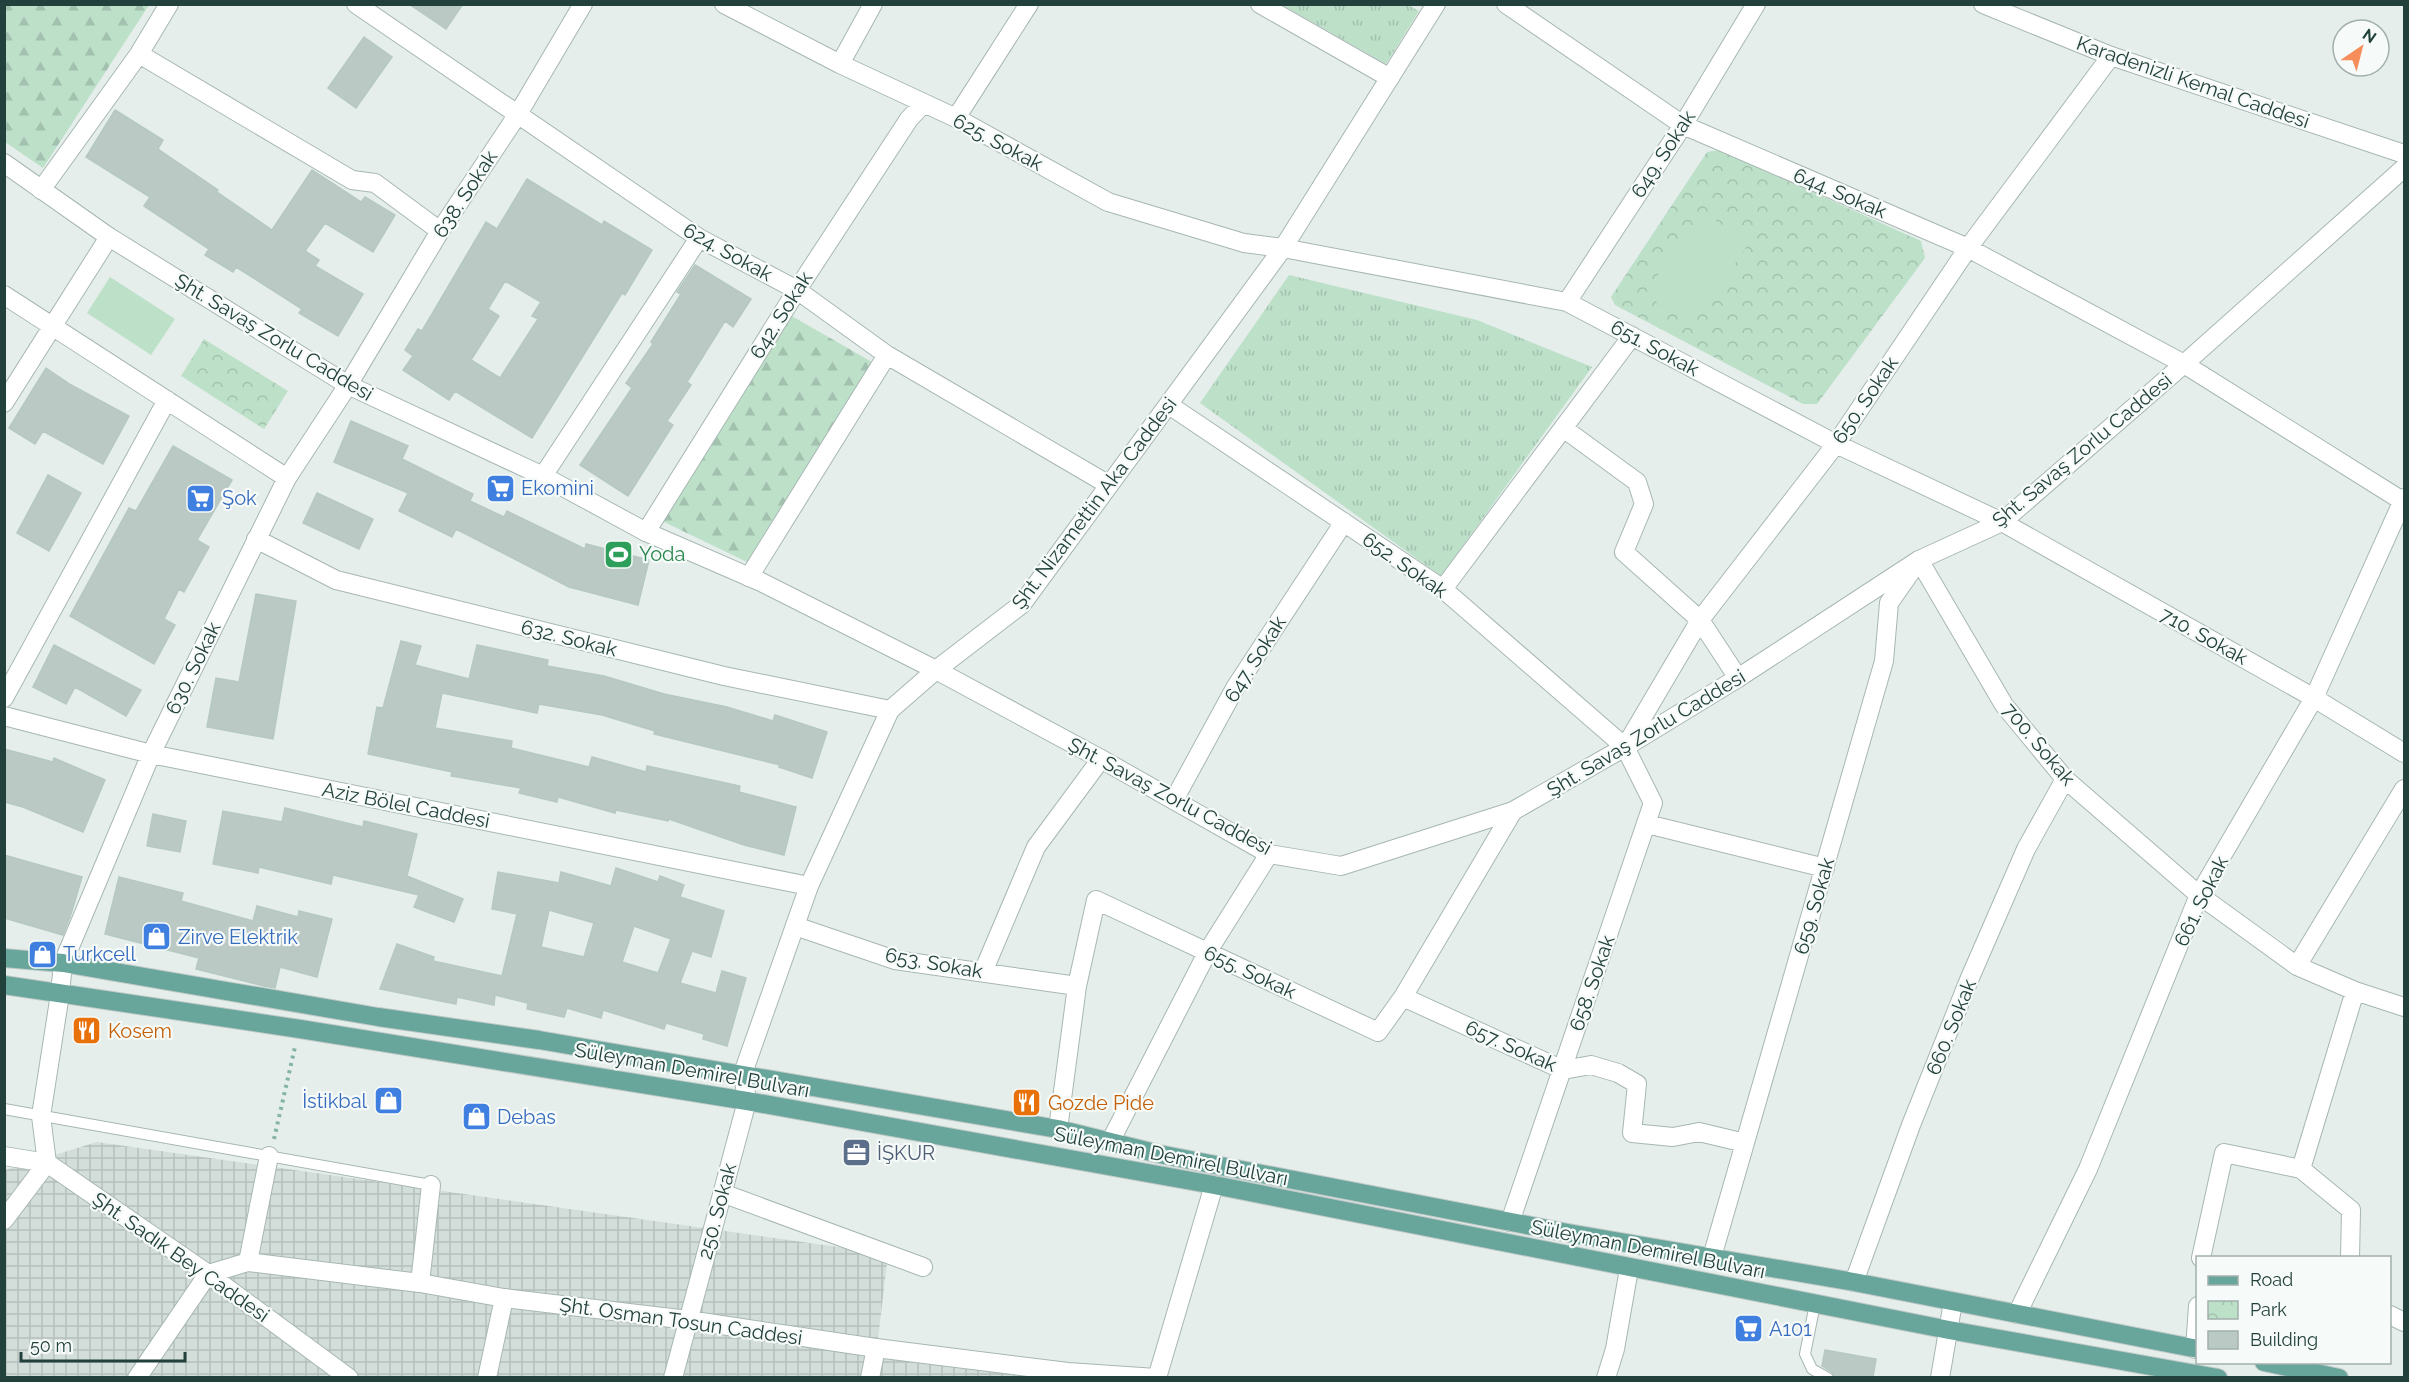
<svg xmlns="http://www.w3.org/2000/svg" width="2409" height="1382" viewBox="0 0 2409 1382" font-family="Raleway,sans-serif">
  <defs>
    <pattern id="industrial-grid" width="8" height="8" patternUnits="userSpaceOnUse" patternTransform="scale(1.5)"><rect width="8" height="8" fill="#d3deda"/><path d="M0 4h8M4 0v8" fill="none" stroke="#b5c0bc"/></pattern>
    <pattern id="grass-tufts" width="24" height="20" patternUnits="userSpaceOnUse" patternTransform="scale(1.5)"><rect width="24" height="20" fill="#bde0c9"/><path d="M3 7l-1-3M5 7V3M7 7l1-3M15 17l-1-3M17 17v-4M19 17l1-3" fill="none" stroke="#a2c1ae"/></pattern>
    <pattern id="forest-firs" width="22" height="20" patternUnits="userSpaceOnUse" patternTransform="scale(1.5)"><rect width="22" height="20" fill="#bde0c9"/><path d="M5 1l3.5 6h-7zM16 11l3.5 6h-7z" fill="#a2c1ae"/></pattern>
    <pattern id="park-crowns" width="20" height="18" patternUnits="userSpaceOnUse" patternTransform="scale(1.5)"><rect width="20" height="18" fill="#bde0c9"/><path d="M2 6a3 3 0 1 1 6 0M12 15a3 3 0 1 1 6 0" fill="none" stroke="#a2c1ae"/></pattern>
  </defs>
  <rect width="100%" height="100%" fill="#e5eeeb"/>
  <path fill="url(#industrial-grid)" d="M97,1142L888,1254L877,1348L1100,1378H5V1170Z"/>
  <path fill="url(#grass-tufts)" d="M1408,5L1419,11L1386,64L1282,5Z
    M1289,275L1477,320L1592,367L1441,576L1200,403Z"/>
  <path fill="url(#forest-firs)" d="M4,5H149L43,168L5,142Z
    M790,315L872,362L747,562L662,521Z"/>
  <path fill="url(#park-crowns)" d="M1719,150L1921,241L1925,258L1817,404H1803L1615,305L1611,297L1707,152Z
    M204,339L288,391L264,429L181,376Z"/>
  <path fill="#bde0c9" d="M1702,211L1749,243L1692,326L1645,294Z
    M110,277L175,319L151,355L87,313Z"/>
  <path fill="#bac9c4" stroke="#b6c8c2" stroke-width="1.5" fill-rule="evenodd" d="M409,4H463L446,29Z
    M364,37L392,57L356,108L328,88Z
    M115,110L163,140L158,149L218,190L217,192L272,230L312,170L361,202L365,197L395,215L373,252L325,223L305,251L319,260L315,266L363,294L338,336L299,313L302,309L236,267L233,272L205,255L209,249L144,206L150,197L86,157Z
    M527,179L602,225L604,221L652,250L625,295L622,293L532,438L455,391L449,400L403,370L413,356L405,350L418,329L422,331L486,222L497,229ZM505,281L541,302L532,316L538,319L500,378L471,360L499,316L488,309Z
    M695,265L751,299L733,327L725,321L687,382L691,385L667,421L673,425L628,496L580,465L632,388L626,383L653,344L651,342L681,294L677,292Z
    M46,368L71,385L129,416L103,464L43,431L35,444L9,428Z
    M351,421L408,446L402,459L473,494L470,501L504,517L507,511L585,549L586,544L649,560L638,605L569,587L456,529L452,537L399,511L408,493L334,462Z
    M173,446L232,480L197,540L209,547L184,592L179,589L164,619L175,625L154,664L70,616L129,508L136,511Z
    M48,475L81,493L49,551L17,533Z
    M317,493L373,519L359,549L303,523Z
    M256,594L296,601L273,739L207,727L216,678L239,682Z
    M401,641L421,646L415,665L469,679L477,645L548,660L547,666L604,676L664,694L727,707L773,721L775,715L827,732L812,778L779,767L780,765L654,734L655,731L602,715L539,704L537,713L442,693L435,728L512,741L511,748L589,767L592,757L646,772L647,766L740,786L739,792L796,807L784,855L744,845L669,819L668,821L616,810L615,813L558,797L557,802L519,793L521,788L451,776L452,772L368,754L377,707L383,708Z
    M54,645L141,690L126,716L75,687L66,704L33,687Z
    M4,749L53,762L54,758L105,780L83,832L23,807L4,802Z
    M285,808L363,827L364,821L417,834L407,876L463,899L454,922L414,907L419,895L333,875L331,884L259,867L258,873L213,864L223,811L282,822Z
    M153,814L186,821L180,852L147,846Z
    M4,855L82,877L71,914L63,935L4,918Z
    M616,868L658,882L660,876L684,885L680,897L724,911L711,957L692,951L680,983L716,993L722,971L746,978L727,1046L703,1039L704,1034L666,1023L664,1029L603,1010L601,1018L567,1008L564,1017L527,1009L528,1003L495,995L494,1005L457,997L456,1004L380,989L397,944L434,957L433,961L502,976L517,914L492,909L498,872L559,883L561,872L611,886ZM549,910L594,923L584,957L541,947ZM634,926L671,939L658,973L622,962Z
    M119,877L183,893L181,901L253,921L257,906L298,917L299,911L332,919L317,977L280,967L275,988L264,986L196,969L199,958L105,934Z
    M1825,1350L1876,1359L1873,1377H1835L1832,1372L1822,1366Z"/>
  <g fill="none" stroke-linecap="round" stroke-linejoin="round">
    <defs>
      <path id="service" d="M4,1109L431,1185
        M1815,1304L1805,1354L1812,1369L1828,1378"/>
      <path id="minor" d="M356,4L699,238L797,290L887,355L1109,485
        M724,4L840,64L956,118L1108,202L1244,243L1283,248L1567,302L1836,444L2002,522L2314,698L2404,753
        M1260,4L1390,78
        M1506,4L1683,125L1968,248L2184,364L2404,502
        M139,54L352,180L375,183L440,231
        M840,64L873,4
        M956,118L1029,4
        M41,190L139,54L169,4
        M4,295L287,478
        M1567,302L1683,125L1756,4
        M4,403L109,237
        M1169,405L1443,589L1625,747L1653,803L1510,1222
        M1563,428L1637,482L1644,504L1624,552L1700,620L1738,678
        M543,476L699,238
        M646,532L797,290L909,119L924,103
        M256,539L336,580L724,676L890,710
        M749,577L887,355
        M1443,589L1632,336
        M4,698L167,400
        M4,716L151,754L809,886
        M1625,747L1700,620L1836,444L1968,248L2111,56
        M1174,800L1235,688L1344,522
        M1647,824L1825,868
        M795,926L895,960L1077,986
        M2297,966L2404,789
        M983,972L1036,847L1101,759
        M1403,997L1563,1070L1591,1065L1618,1073L1637,1084L1632,1133L1673,1137L1699,1132L1745,1143
        M1058,1129L1077,986L1096,900L1378,1032L1403,997L1513,811
        M1110,1142L1208,951L1269,854
        M4,1156L47,1163
        M47,1163L41,1116L60,994L63,963L151,754L287,478L348,385L440,231L518,114L583,4
        M2301,1169L2355,991
        M722,1193L923,1267
        M4,1220L47,1163
        M1712,1257L1884,661L1889,603L1919,560L2004,705L2065,779L2199,895L2297,966L2355,991L2404,1007
        M2201,1258L2224,1153L2301,1169L2351,1210L2350,1258
        M248,1262L269,1156
        M1854,1282L1911,1125L1969,980L2026,849L2065,779
        M420,1283L431,1185
        M2017,1314L2088,1169L2199,895L2314,698L2404,498
        M2390,1315L2404,1322
        M2195,1349L2198,1306
        M137,1378L208,1274
        M487,1378L504,1298
        M870,1378L876,1348
        M1157,1378L1214,1185
        M1606,1378L1615,1349L1629,1269
        M1940,1378L1953,1302"/>
      <path id="tertiary" d="M1983,4L2111,56L2404,154
        M4,163L109,237L348,385L543,476L646,532L761,582L936,670L1101,759L1269,854L1341,866L1513,811L1625,747L1738,678L1919,560L2002,522L2184,364L2404,168
        M47,1163L208,1274L349,1378
        M208,1274L248,1262L420,1283L504,1298L688,1320L876,1348L1068,1372L1156,1378
        M673,1378L747,1101L743,1073L809,886L890,710L936,670L1022,604L1283,248L1436,4"/>
      <path id="primary" d="M4,958L63,963L378,1017L539,1040L1058,1129L1159,1154L1568,1233L1854,1282L2198,1349
        M4,985L300,1029L747,1101L1214,1185L1949,1330L2218,1378
        M2264,1362L2339,1378"/>
    </defs>
    <use href="#service" stroke="#a7b7b3" stroke-width="12"/>
    <use href="#minor" stroke="#a7b7b3" stroke-width="20"/>
    <use href="#tertiary" stroke="#a7b7b3" stroke-width="20"/>
    <use href="#primary" stroke="#c1cac8" stroke-width="20"/>
    <path stroke="#84b3a8" stroke-width="4" stroke-dasharray="3 4.5" stroke-linecap="butt" d="M274,1139L295,1047"/>
    <use href="#service" stroke="#fff" stroke-width="10"/>
    <use href="#minor" stroke="#fff" stroke-width="18"/>
    <use href="#tertiary" stroke="#fff" stroke-width="18"/>
    <use href="#primary" stroke="#68a59b" stroke-width="18"/>
  </g>
  <defs>
    <symbol id="supermarket-square" viewBox="-11 -11 22 22"><rect x="-9" y="-9" width="18" height="18" rx="4" fill="#3f7fe0" stroke="#f6faf8"/><path d="M-6-5.5h2.5l.6 2H6L4.5 2H-2.5L-4.4-4H-6ZM-1.5 3.2a1.3 1.3 0 1 0 .1 0ZM3 3.2a1.3 1.3 0 1 0 .1 0Z" fill="#fff"/></symbol>
    <symbol id="stadium-square" viewBox="-11 -11 22 22"><rect x="-9" y="-9" width="18" height="18" rx="4" fill="#2e9e5b" stroke="#f6faf8"/><path d="M0-5a6.5 5 0 1 0 0 10a6.5 5 0 1 0 0-10ZM-3.5-1.8h7v3.6h-7Z" fill="#fff"/></symbol>
    <symbol id="shop-square" viewBox="-11 -11 22 22"><rect x="-9" y="-9" width="18" height="18" rx="4" fill="#3f7fe0" stroke="#f6faf8"/><path d="M-5-2.5h2.3a2.7 3.5 0 0 1 5.4 0H5L5.5 6h-11ZM-1.5-2.5h3a1.5 2.3 0 0 0-3 0Z" fill="#fff"/></symbol>
    <symbol id="restaurant-square" viewBox="-11 -11 22 22"><rect x="-9" y="-9" width="18" height="18" rx="4" fill="#e8710a" stroke="#f6faf8"/><path d="M-5-6h1v4h1v-4h1v4h1v-4h1v5L-1.5 .5V6h-2V.5L-5-1ZM5-6V6H3V1.5H1.5Q1.5-4 5-6Z" fill="#fff"/></symbol>
    <symbol id="office-square" viewBox="-11 -11 22 22"><rect x="-9" y="-9" width="18" height="18" rx="4" fill="#5c6f8a" stroke="#f6faf8"/><path d="M-6-3h4V-5.5h4V-3h4V5H-6ZM-1-4.5V-3h2v-1.5ZM-6 0V1H6V0Z" fill="#fff"/></symbol>
  </defs>
  <g fill-rule="evenodd">
    <use href="#supermarket-square" x="484" y="472" width="33" height="33"/>
    <use href="#supermarket-square" x="184" y="482" width="33" height="33"/>
    <use href="#stadium-square" x="602" y="538" width="33" height="33"/>
    <use href="#shop-square" x="140" y="920" width="33" height="33"/>
    <use href="#shop-square" x="26" y="938" width="33" height="33"/>
    <use href="#restaurant-square" x="70" y="1014" width="33" height="33"/>
    <use href="#shop-square" x="372" y="1084" width="33" height="33"/>
    <use href="#restaurant-square" x="1010" y="1086" width="33" height="33"/>
    <use href="#shop-square" x="460" y="1100" width="33" height="33"/>
    <use href="#office-square" x="840" y="1136" width="33" height="33"/>
    <use href="#supermarket-square" x="1732" y="1312" width="33" height="33"/>
  </g>
  <g text-anchor="middle" dominant-baseline="central" stroke-width="4.5" stroke-linejoin="round" paint-order="stroke">
    <g font-size="20" fill="#23413c" stroke="#f6faf8">
      <text transform="translate(2193 82) rotate(19)">Karadenizli Kemal Caddesi</text>
      <text transform="translate(998 142) rotate(28)">625. Sokak</text>
      <text transform="translate(1663 154) rotate(-57)">649. Sokak</text>
      <text transform="translate(1840 193) rotate(23)">644. Sokak</text>
      <text transform="translate(465 194) rotate(-57)">638. Sokak</text>
      <text transform="translate(728 252) rotate(29)">624. Sokak</text>
      <text transform="translate(781 315) rotate(-58)">642. Sokak</text>
      <text transform="translate(274 337) rotate(31)">Şht. Savaş Zorlu Caddesi</text>
      <text transform="translate(1655 348) rotate(28)">651. Sokak</text>
      <text transform="translate(1865 400) rotate(-56)">650. Sokak</text>
      <text transform="translate(2082 450) rotate(-40)">Şht. Savaş Zorlu Caddesi</text>
      <text transform="translate(1094 503) rotate(-53)">Şht. Nizamettin Aka Caddesi</text>
      <text transform="translate(1405 565) rotate(35)">652. Sokak</text>
      <text transform="translate(2204 636) rotate(29)">710. Sokak</text>
      <text transform="translate(569 638) rotate(14)">632. Sokak</text>
      <text transform="translate(1255 659) rotate(-58)">647. Sokak</text>
      <text transform="translate(193 668) rotate(-64)">630. Sokak</text>
      <text transform="translate(1646 733) rotate(-31)">Şht. Savaş Zorlu Caddesi</text>
      <text transform="translate(2039 744) rotate(50)">700. Sokak</text>
      <text transform="translate(1170 796) rotate(28)">Şht. Savaş Zorlu Caddesi</text>
      <text transform="translate(406 805) rotate(11)">Aziz Bölel Caddesi</text>
      <text transform="translate(2201 901) rotate(-64)">661. Sokak</text>
      <text transform="translate(1814 906) rotate(-74)">659. Sokak</text>
      <text transform="translate(934 963) rotate(10)">653. Sokak</text>
      <text transform="translate(1250 972) rotate(25)">655. Sokak</text>
      <text transform="translate(1592 983) rotate(-71)">658. Sokak</text>
      <text transform="translate(1951 1027) rotate(-68)">660. Sokak</text>
      <text transform="translate(1511 1046) rotate(24)">657. Sokak</text>
      <text transform="translate(692 1070) rotate(10)">Süleyman Demirel Bulvarı</text>
      <text transform="translate(1171 1156) rotate(11)">Süleyman Demirel Bulvarı</text>
      <text transform="translate(717 1211) rotate(-75)">250. Sokak</text>
      <text transform="translate(1648 1249) rotate(11)">Süleyman Demirel Bulvarı</text>
      <text transform="translate(181 1257) rotate(35)">Şht. Sadık Bey Caddesi</text>
      <text transform="translate(681 1321) rotate(8)">Şht. Osman Tosun Caddesi</text>
    </g>
    <g font-size="20" fill="#366cbe" stroke="#f6faf8" text-anchor="start">
      <text x="521" y="488">Ekomini</text>
      <text x="222" y="498">Şok</text>
      <text x="178" y="937">Zirve Elektrik</text>
      <text x="63" y="954">Turkcell</text>
      <text x="367" y="1101" text-anchor="end">İstikbal</text>
      <text x="497" y="1117">Debas</text>
      <text x="1769" y="1329">A101</text>
    </g>
    <g font-size="20" fill="#27864d" stroke="#f6faf8" text-anchor="start">
      <text x="639" y="554">Yoda</text>
    </g>
    <g font-size="20" fill="#c56008" stroke="#f6faf8" text-anchor="start">
      <text x="108" y="1031">Kosem</text>
      <text x="1048" y="1103">Gozde Pide</text>
    </g>
    <g font-size="20" fill="#4e5e75" stroke="#f6faf8" text-anchor="start">
      <text x="877" y="1153">İŞKUR</text>
    </g>
  </g>
  <rect width="2409" height="1382" fill="none" stroke="#23413c" stroke-width="12"/>
  <rect x="2196" y="1256" width="195" height="108" fill="#f6faf8" stroke="#a2b0ad" stroke-width="1.5"/>
  <rect x="2208" y="1276" width="30" height="9" fill="#68a59b" stroke="#a2b0ad" stroke-width="1.5"/>
  <text x="2250" y="1286" font-size="18" fill="#23413c">Road</text>
  <rect x="2208" y="1301" width="30" height="18" fill="url(#park-crowns)" stroke="#a2b0ad" stroke-width="1.5"/>
  <text x="2250" y="1316" font-size="18" fill="#23413c">Park</text>
  <rect x="2208" y="1331" width="30" height="18" fill="#bac9c4" stroke="#a2b0ad" stroke-width="1.5"/>
  <text x="2250" y="1346" font-size="18" fill="#23413c">Building</text>
  <g transform="translate(2361 48) rotate(35)"><circle r="28" fill="#f6faf8" stroke="#a2b0ad" stroke-width="1.5"/>
  <path d="M0-4.5L10 22L0 15L-10 22Z" fill="#f78d5a"/>
  <text y="-9" font-size="16" font-weight="bold" text-anchor="middle" fill="#23413c">N</text>
  </g>
  <path d="M21 1352v9h164v-9" fill="none" stroke="#23413c" stroke-width="3"/>
  <text x="30" y="1352" font-size="18" fill="#23413c" stroke="#f6faf8" stroke-width="4.5" paint-order="stroke">50 m</text>
</svg>
